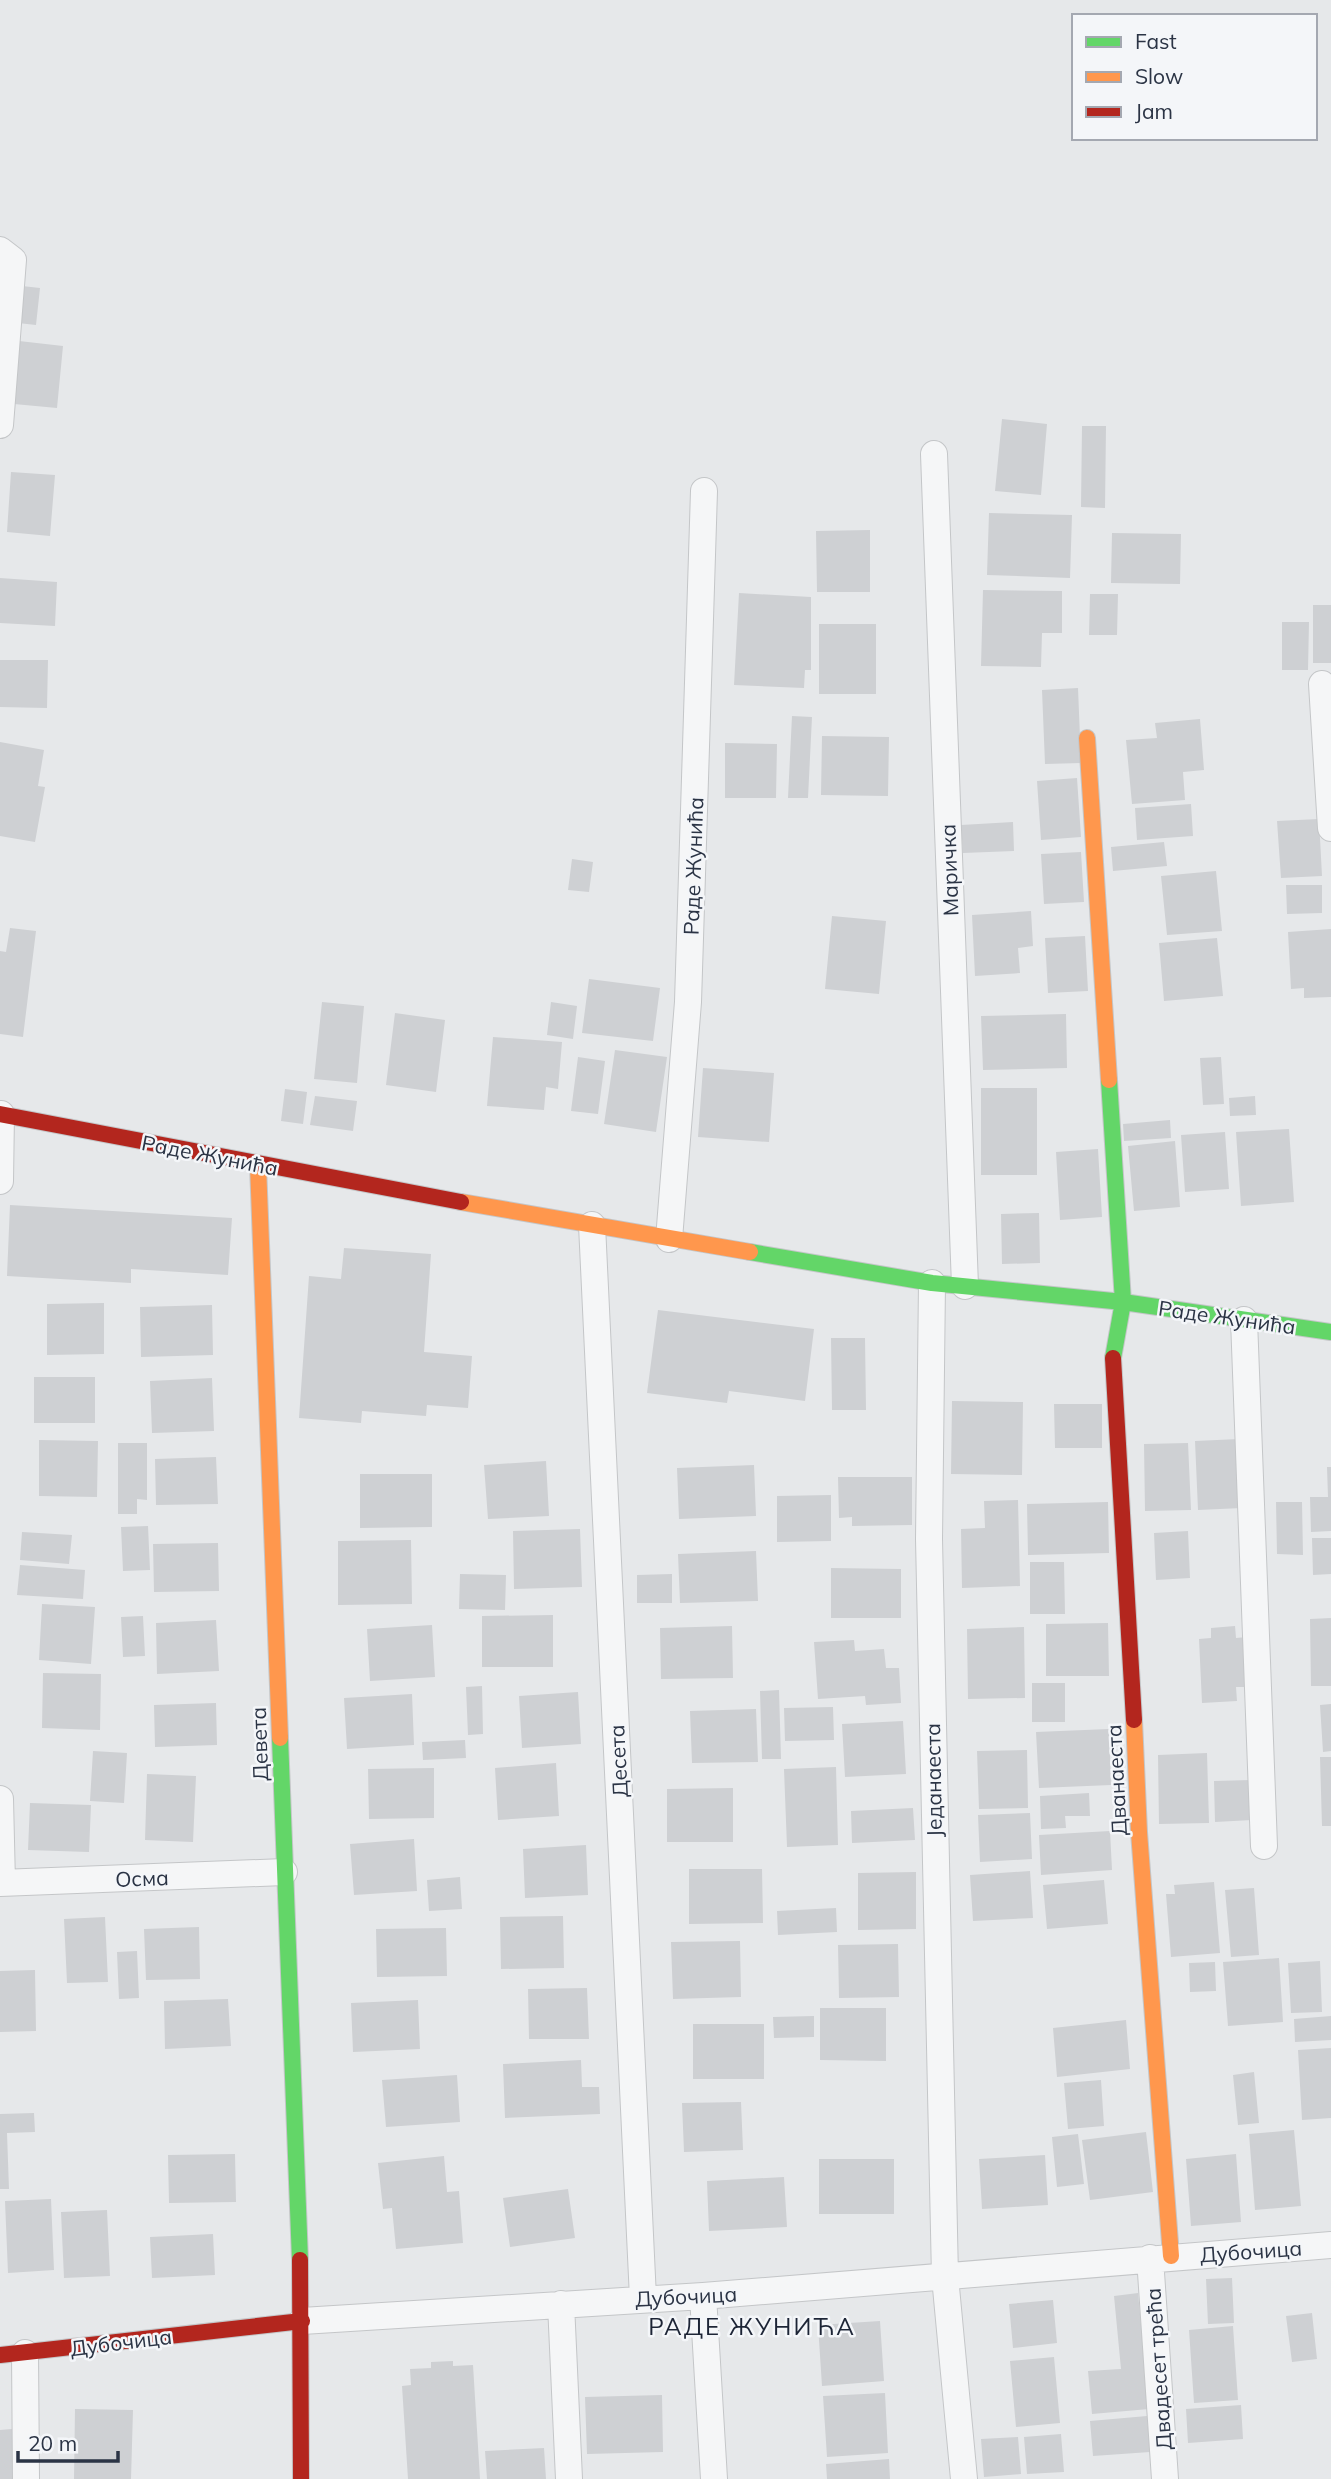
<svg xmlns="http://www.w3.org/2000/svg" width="1331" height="2479" viewBox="0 0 1331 2479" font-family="Mulish,sans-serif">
  <rect width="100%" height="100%" fill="#e6e8ea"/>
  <path fill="#ced0d3" d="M22,286L40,288L36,325L18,323Z
    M19,341L63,346L57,408L14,404Z
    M1002,419L1047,424L1041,495L995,491Z
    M1082,426H1106L1105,508L1081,507Z
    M11,472L55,475L50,536L7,532Z
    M989,513L1072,515L1070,578L987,575Z
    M870,530V592H817L816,531Z
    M1112,533L1181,534L1180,584L1111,583Z
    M0,578L57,582L55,626L0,623Z
    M983,590L1062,591V633H1042L1041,667L981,666Z
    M739,593L811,597V670H805L804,688L734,685Z
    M1090,594H1118L1117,635H1089Z
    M1313,605H1331V663H1313Z
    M1282,622H1309L1308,670H1282Z
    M819,624H876V694H819Z
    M0,660H48L47,708L0,707Z
    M1078,688L1081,763L1045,764L1042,690Z
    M792,716L812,717L808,798H788Z
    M1200,719L1204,770L1183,772L1185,800L1132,804L1126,740L1157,738L1155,723Z
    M822,736L889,737L888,796L821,795Z
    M0,742L44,750L38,786L45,787L35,842L0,836Z
    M725,743L777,744L776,798H725Z
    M1077,778L1081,837L1041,840L1037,781Z
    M1191,804L1193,836L1137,840L1135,808Z
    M1319,819L1322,876L1281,878L1277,821Z
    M1013,822L1014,851L963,853L961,825Z
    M1164,842L1167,866L1113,871L1111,847Z
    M1081,852L1084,902L1044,904L1041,854Z
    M572,859L593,862L589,892L568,890Z
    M1216,871L1222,931L1167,935L1161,876Z
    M1286,885H1322V913L1287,914Z
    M1031,911L1033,946L1018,948L1020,973L975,976L972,915Z
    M832,916L886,921L879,994L825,989Z
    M10,928L36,931L23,1037L0,1034V951L6,952Z
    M1331,929V997L1304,998V988L1291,989L1288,932Z
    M1085,936L1088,991L1048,993L1045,938Z
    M1217,938L1223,996L1164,1001L1159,943Z
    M589,979L660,988L653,1041L582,1033Z
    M322,1002L364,1006L357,1083L314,1079Z
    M551,1002L577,1006L573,1039L547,1035Z
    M395,1013L445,1020L436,1092L386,1085Z
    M1066,1014L1067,1068L983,1070L981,1016Z
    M493,1037L562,1042L558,1089L546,1087L544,1110L487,1106Z
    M615,1050L667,1057L656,1132L604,1124Z
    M578,1057L605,1061L598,1114L571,1111Z
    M1221,1057L1224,1104L1203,1105L1200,1058Z
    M703,1068L774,1073L769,1142L698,1137Z
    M981,1088H1037V1175H981Z
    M285,1089L307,1092L303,1124L281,1121Z
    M315,1096L357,1101L353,1131L310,1125Z
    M1255,1096L1256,1115L1230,1116L1229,1098Z
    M1170,1120L1171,1138L1124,1141L1123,1124Z
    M1289,1129L1294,1202L1241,1206L1236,1132Z
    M1225,1132L1229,1189L1185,1192L1181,1135Z
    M1175,1141L1180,1207L1134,1211L1128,1146Z
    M1098,1149L1102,1217L1060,1220L1056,1152Z
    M10,1205L232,1218L228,1275L131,1269V1283L7,1276Z
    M1039,1213L1040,1263L1002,1264L1001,1214Z
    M344,1248L431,1254L424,1352L472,1356L468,1408L427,1405L426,1416L362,1411L361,1423L299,1418L309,1276L341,1279Z
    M104,1303V1354L47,1355V1304Z
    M212,1305L213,1355L141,1357L140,1307Z
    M658,1310L814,1329L805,1401L729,1391L727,1403L647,1393Z
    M831,1338H865L866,1410H832Z
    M34,1377H95V1423H34Z
    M212,1378L214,1431L152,1433L150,1381Z
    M952,1401L1023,1402L1022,1475L951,1474Z
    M1054,1404H1102V1448H1055Z
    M1239,1439L1242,1508L1198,1510L1195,1441Z
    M39,1440L98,1441L97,1497L39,1496Z
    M118,1443H147V1500L137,1499V1514H118Z
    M1188,1443L1191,1510L1145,1511L1144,1444Z
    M216,1457L218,1504L156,1505L155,1459Z
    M546,1461L549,1516L488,1519L484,1465Z
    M754,1465L756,1516L679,1519L677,1468Z
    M1327,1467H1331V1531L1311,1532L1310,1497H1328Z
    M360,1474H432V1527L360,1528Z
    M838,1477H912V1525L852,1526V1517L839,1518Z
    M831,1495V1541L777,1542V1496Z
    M1018,1500L1020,1586L962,1588L961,1529L985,1528L984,1501Z
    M1108,1502L1109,1553L1028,1555L1027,1504Z
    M1276,1502H1302L1303,1555L1277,1554Z
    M148,1526L150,1570L123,1571L121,1527Z
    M580,1529L582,1587L514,1589L513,1531Z
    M1188,1531L1190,1578L1156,1580L1154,1533Z
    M22,1532L72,1535L69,1564L20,1560Z
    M1312,1538H1331V1574L1313,1575Z
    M411,1540L412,1604L338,1605V1541Z
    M218,1543L219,1591L154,1592L153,1544Z
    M756,1551L758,1601L680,1603L678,1554Z
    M1030,1562H1064L1065,1614H1030Z
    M20,1565L85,1570L83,1599L17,1595Z
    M831,1568L901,1569V1618H831Z
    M460,1574L506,1575L505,1610L459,1609Z
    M672,1574V1603H637V1575Z
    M42,1604L95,1607L91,1664L39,1660Z
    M553,1615V1667H482V1616Z
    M143,1616L145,1656L123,1657L121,1617Z
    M1331,1618V1686H1311L1310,1619Z
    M216,1620L219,1671L157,1674L156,1623Z
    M1108,1623L1109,1676H1046V1624Z
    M432,1625L435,1677L370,1681L367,1629Z
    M732,1626L733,1678L661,1679L660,1628Z
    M1235,1626L1236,1638L1247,1637L1250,1687H1236L1237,1701L1202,1703L1199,1639L1211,1638V1628Z
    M1024,1627L1025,1698L968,1699L967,1629Z
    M854,1640L855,1651L884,1649L886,1668H899L901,1703L866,1705L865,1696L818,1699L814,1642Z
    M43,1673L101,1674L100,1730L42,1728Z
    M1032,1683H1065V1722H1032Z
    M482,1686L483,1734L468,1735L466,1687Z
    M779,1690L781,1759H762L760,1691Z
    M578,1692L581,1744L522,1748L519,1696Z
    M412,1694L414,1745L347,1749L344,1698Z
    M216,1703L217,1745L155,1747L154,1705Z
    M1331,1704V1751L1323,1752L1320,1705Z
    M833,1707L834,1740L785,1741L784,1708Z
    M756,1709L758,1762L692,1763L690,1711Z
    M903,1721L906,1774L845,1777L842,1724Z
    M1109,1729L1111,1785L1039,1788L1036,1732Z
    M465,1740L466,1758L423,1760L422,1742Z
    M1027,1750L1028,1808L979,1809L977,1751Z
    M93,1751L127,1753L124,1803L90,1801Z
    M1207,1753L1209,1823L1159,1824L1158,1755Z
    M1320,1757H1331V1826H1322Z
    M556,1763L559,1816L498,1820L495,1768Z
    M836,1767L838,1845L787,1847L784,1769Z
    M434,1768V1818L369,1819L368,1769Z
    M147,1774L196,1776L193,1842L145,1840Z
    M1251,1780L1252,1820L1215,1822L1214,1781Z
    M733,1788V1842H667V1789Z
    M1089,1793L1090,1816H1065L1066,1828L1041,1829L1040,1796Z
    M30,1803L91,1805L89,1852L28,1850Z
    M913,1808L915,1840L852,1843L851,1811Z
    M1030,1813L1032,1859L980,1862L978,1815Z
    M1110,1831L1112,1870L1041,1875L1039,1835Z
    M414,1839L417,1891L354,1895L350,1844Z
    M586,1845L588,1895L525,1898L523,1849Z
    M689,1869H762L763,1923L689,1924Z
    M1030,1871L1033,1918L973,1921L970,1875Z
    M916,1872V1929L858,1930V1873Z
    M460,1877L462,1909L429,1911L427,1880Z
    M1104,1880L1108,1924L1047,1929L1043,1885Z
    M1214,1882L1220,1953L1171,1957L1166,1894H1175L1174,1885Z
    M1254,1888L1259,1955L1231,1957L1225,1890Z
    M836,1908L837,1932L778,1935L777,1911Z
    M563,1916L564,1968L501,1969L500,1917Z
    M105,1917L108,1982L67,1983L64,1919Z
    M199,1927L200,1979L146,1980L144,1929Z
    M446,1928L447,1976L377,1977L376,1929Z
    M740,1941L741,1997L673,1999L671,1942Z
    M898,1944L899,1997L839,1998L838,1945Z
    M137,1951L139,1998L119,1999L117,1952Z
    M1279,1958L1283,2022L1228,2026L1223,1962Z
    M1320,1961L1322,2012L1291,2013L1288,1963Z
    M1215,1962L1216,1991L1190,1992L1189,1963Z
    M35,1970L36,2031L0,2032V1971Z
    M587,1988L589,2039H529L528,1989Z
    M228,1999L231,2046L165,2049L164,2001Z
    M418,2000L420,2049L353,2052L351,2003Z
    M820,2008H886V2061L820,2060Z
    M814,2016V2037L774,2038L773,2017Z
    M1331,2016V2040L1295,2042L1294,2019Z
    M1126,2020L1130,2069L1057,2077L1053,2028Z
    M693,2024H764V2079H693Z
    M1331,2048V2118L1302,2120L1298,2050Z
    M581,2060L582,2087H599L600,2114L505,2118L503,2064Z
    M1254,2072L1259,2123L1238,2125L1233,2075Z
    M457,2075L460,2122L386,2127L382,2080Z
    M1101,2080L1104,2126L1068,2129L1064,2083Z
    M741,2102L743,2150L684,2152L682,2103Z
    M34,2113L35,2132L7,2133L9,2189H0V2114Z
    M1294,2130L1301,2206L1255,2210L1249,2134Z
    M1146,2132L1153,2192L1090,2200L1082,2140Z
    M1078,2134L1084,2184L1057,2187L1052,2137Z
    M235,2154L236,2202L169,2203L168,2155Z
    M1236,2154L1241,2222L1191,2226L1186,2159Z
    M1045,2155L1048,2205L982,2209L979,2159Z
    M444,2156L447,2192L459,2191L463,2243L396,2249L392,2208L383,2209L378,2163Z
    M819,2159H894V2214H819Z
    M784,2177L787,2227L709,2231L707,2181Z
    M568,2189L575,2238L510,2247L503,2198Z
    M51,2199L54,2270L8,2273L5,2201Z
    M107,2210L110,2276L64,2278L61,2212Z
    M213,2234L215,2275L152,2278L150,2237Z
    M1232,2278L1234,2323L1208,2324L1206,2279Z
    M1138,2293L1149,2409L1092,2414L1088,2371L1121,2369L1114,2296Z
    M1053,2300L1057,2343L1013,2348L1009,2304Z
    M1312,2313L1317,2359L1292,2362L1286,2316Z
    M880,2321L884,2381L822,2386L818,2325Z
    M1233,2326L1238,2400L1194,2403L1189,2330Z
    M1054,2357L1060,2423L1016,2427L1010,2361Z
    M453,2361V2366L473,2365L480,2479H408L402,2386L411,2385L410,2369L431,2368V2362Z
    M885,2393L888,2453L827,2457L823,2396Z
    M662,2395L663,2452L587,2454L585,2397Z
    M1241,2405L1243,2439L1188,2443L1186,2409Z
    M75,2409L133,2410L131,2479H74Z
    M1147,2416L1150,2452L1093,2456L1090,2421Z
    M12,2429V2465H18V2479H0V2430Z
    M1061,2434L1064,2472L1027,2474L1024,2437Z
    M1018,2437L1021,2474L984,2477L981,2439Z
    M544,2448L546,2479H487L485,2451Z
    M889,2459L890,2479H827L826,2464Z"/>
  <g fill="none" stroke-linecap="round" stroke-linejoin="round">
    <defs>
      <path id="street" d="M0,250L13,260L0,425
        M934,454L965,1286
        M1322,684L1331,828
        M0,1181L1,1114
        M592,1225L643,2298
        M669,1239L688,1002L704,491
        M932,1283L929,1539L945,2277L964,2479
        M1244,1320L1264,1846
        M0,1799L2,1883
        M0,1883L284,1872
        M1150,2258L1165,2479
        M703,2296L714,2479
        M561,2304L569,2479
        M302,2321L703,2296L1331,2245
        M25,2353L26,2479"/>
      <path id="fast" d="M1109,1080L1123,1302L1113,1358
        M750,1252L932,1283L1123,1302L1331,1332
        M280,1738L300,2260"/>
      <path id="slow" d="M1087,738L1109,1080
        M258,1165L280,1738
        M461,1202L750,1252
        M1134,1720L1139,1832L1171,2256"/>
      <path id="jam" d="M0,1114L461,1202
        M1113,1358L1134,1720
        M300,2260L301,2479
        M0,2355L302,2321"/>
    </defs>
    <use href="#street" stroke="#c4c6c8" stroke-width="28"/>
    <use href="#fast" stroke="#c4c6c8" stroke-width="18"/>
    <use href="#slow" stroke="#c4c6c8" stroke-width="18"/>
    <use href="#jam" stroke="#c4c6c8" stroke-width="18"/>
    <use href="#street" stroke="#f5f6f7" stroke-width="26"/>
    <use href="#fast" stroke="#63d668" stroke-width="16"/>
    <use href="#slow" stroke="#ff974d" stroke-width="16"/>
    <use href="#jam" stroke="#b3261e" stroke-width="16"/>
  </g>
  <g text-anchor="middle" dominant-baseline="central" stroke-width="5" stroke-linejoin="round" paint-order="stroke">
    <g font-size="21" fill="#2b3445" stroke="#f4f6f9">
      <text transform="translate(693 866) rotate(-88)">Раде Жунића</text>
      <text transform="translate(949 870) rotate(-92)">Маричка</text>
      <text transform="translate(210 1155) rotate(11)">Раде Жунића</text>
      <text transform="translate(1227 1317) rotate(8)">Раде Жунића</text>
      <text transform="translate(259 1744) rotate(-92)">Девета</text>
      <text transform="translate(618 1761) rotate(-93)">Десета</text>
      <text transform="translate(933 1780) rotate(-91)">Једанаеста</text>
      <text transform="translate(1116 1780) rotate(-93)">Дванаеста</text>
      <text transform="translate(142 1878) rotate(-2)">Осма</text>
      <text transform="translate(1251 2251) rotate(-4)">Дубочица</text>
      <text transform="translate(686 2296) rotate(-3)">Дубочица</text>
      <text transform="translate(121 2342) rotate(-7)">Дубочица</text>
      <text transform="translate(1158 2369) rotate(-94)">Двадесет трећа</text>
    </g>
    <g font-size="24" letter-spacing="2" fill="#1d2536" stroke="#f4f6f9">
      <text x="752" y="2326">РАДЕ ЖУНИЋА</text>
    </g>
  </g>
  <rect x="1072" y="14" width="245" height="126" fill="#f4f6f9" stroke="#a4a8b1" stroke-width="2"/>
  <rect x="1086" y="37" width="35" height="10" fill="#63d668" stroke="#a4a8b1" stroke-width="2"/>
  <text x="1135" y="49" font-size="21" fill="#2b3445">Fast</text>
  <rect x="1086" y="72" width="35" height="10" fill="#ff974d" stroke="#a4a8b1" stroke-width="2"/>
  <text x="1135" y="84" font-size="21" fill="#2b3445">Slow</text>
  <rect x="1086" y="107" width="35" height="10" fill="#b3261e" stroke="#a4a8b1" stroke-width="2"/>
  <text x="1135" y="119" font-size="21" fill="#2b3445">Jam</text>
  <path d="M18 2451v10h100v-10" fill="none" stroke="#2b3445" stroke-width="3.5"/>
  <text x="28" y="2451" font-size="21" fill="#2b3445" stroke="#f4f6f9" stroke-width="5" paint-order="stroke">20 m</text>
</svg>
